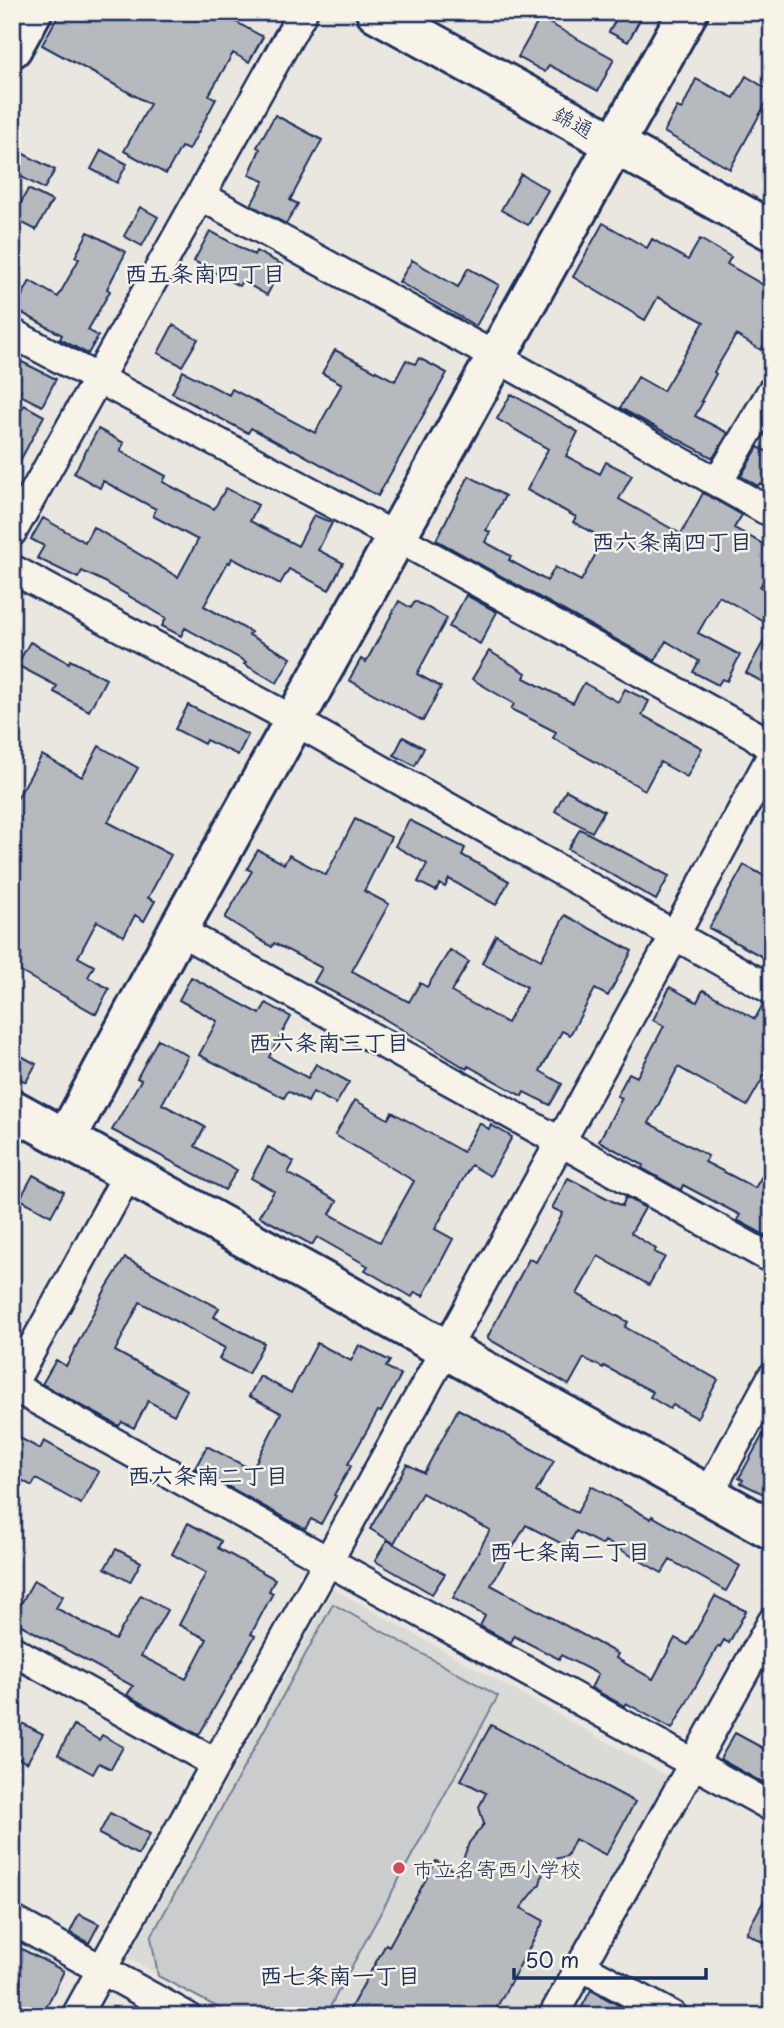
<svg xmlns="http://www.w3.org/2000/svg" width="784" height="2028" viewBox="0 0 784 2028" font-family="'Playpen Sans','Klee One',sans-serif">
  <rect width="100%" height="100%" fill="#eae7e0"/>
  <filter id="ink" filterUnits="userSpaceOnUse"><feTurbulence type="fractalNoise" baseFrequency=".0143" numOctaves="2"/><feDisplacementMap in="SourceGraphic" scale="14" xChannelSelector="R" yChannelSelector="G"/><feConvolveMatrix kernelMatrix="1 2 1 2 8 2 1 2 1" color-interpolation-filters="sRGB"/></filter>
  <g filter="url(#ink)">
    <path fill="#dadad6" d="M334,1589L671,1778L538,2016H231L128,1958Z"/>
    <path fill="#cbcccd" stroke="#737e96" stroke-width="2" d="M333,1604L498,1696L325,2016H234L158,1976L151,1937Z"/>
    <path fill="#b6babf" stroke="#1b2f5e" stroke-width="2" d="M60,12H218L263,37L249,62L233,53L209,95L216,99L189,150L181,147L166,174L124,151L150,104L42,45Z
      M620,12H644L628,42L609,32Z
      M540,18L614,59L598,91L549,65L545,72L518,57Z
      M746,76L772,92L730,169L664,132L677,107L682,109L696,79L734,98Z
      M275,115L322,140L290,200L298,204L286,224L251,205L264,181L249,175L260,149L257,147Z
      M12,148L55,170L44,189L12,172Z
      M101,150L127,164L117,183L91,169Z
      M521,174L548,190L528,225L501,210Z
      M28,189L52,201L36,230L13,218Z
      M140,207L158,217L142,246L124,236Z
      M603,223L647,248L652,239L688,260L700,239L731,257L727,264L772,290V330L761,350L736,335L714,372L716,374L701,401L703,402L695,416L728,433L713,458L620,408L638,377L663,391L704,322L658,297L645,320L573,277Z
      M210,231L254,255L256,251L283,265L267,295L242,281L239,286L194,261Z
      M88,232L126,252L107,289L110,291L88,330L98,336L88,354L60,339L62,335L15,309L30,281L58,297L79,259L75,257Z
      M412,260L458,287L468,268L499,285L476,326L399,282Z
      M173,325L198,339L182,366L158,353Z
      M335,350L395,381L406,360L415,364L419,358L447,373L378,496L293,449L292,450L251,428L248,433L172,393L183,371L229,395L232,389L315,433L342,384L322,373Z
      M12,357L56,379L42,406L18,394L21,390L12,386Z
      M511,394L578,432L566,456L600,474L606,462L632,475L619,499L681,534L703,493L742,515L734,528L772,549V566L760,587L772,594V626L719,596L698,633L740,655L727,681L722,679L718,685L693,672L699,661L666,641L655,661L436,540L469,476L505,496L486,530L490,532L485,542L511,556L509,560L547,581L555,567L581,581L604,539L573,522L576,517L527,490L548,449L497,419Z
      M24,405L44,416L12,476V428Z
      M98,429L124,443L120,451L166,476L163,482L214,509L226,488L258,505L250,521L298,546L314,515L332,523L318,550L343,563L329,590L289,569L280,584L232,558L230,563L228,562L204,606L251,632L249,635L291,658L277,683L244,664L246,662L185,628L181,636L162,626L166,618L105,582L82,571L78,578L37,558L44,546L31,539L43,518L85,542L93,527L178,577L198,540L153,516L156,509L103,481L100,488L74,473Z
      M758,447L772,454V490L760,483L758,486L741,476Z
      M466,595L497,612L480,644L449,627Z
      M399,601L411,608L415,601L447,618L417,674L441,687L423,721L349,680L361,659L366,662Z
      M772,626V687L746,673Z
      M30,642L69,663L70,660L106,679L89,711L54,692L57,686L17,665Z
      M489,651L526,673L524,678L573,703L584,683L618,702L625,689L649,701L642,715L702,748L687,777L660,762L645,790L553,738L556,732L511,709L514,704L472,679Z
      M188,705L248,735L238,755L206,740L204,744L175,729Z
      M403,737L424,748L415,766L394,755Z
      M99,746L138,768L108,822L171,855L148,898L155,901L144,921L135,915L124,936L97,921L78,957L94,966L88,977L109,989L96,1014L12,967V794L18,797L42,755L82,777Z
      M566,790L604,811L592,832L555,811Z
      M355,819L391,837L364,891L389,904L352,971L409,1002L420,983L427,987L450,950L469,962L451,992L507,1023L527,987L482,963L496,935L541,960L565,915L632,951L608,996L595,989L570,1035L562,1031L540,1071L562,1084L550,1105L524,1092L522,1096L468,1066L467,1069L383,1018L314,982L322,968L274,943L272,947L225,918L252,871L247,869L258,850L284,864L289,855L326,875Z
      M409,820L465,848L462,855L509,881L496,905L449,879L445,887L440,884L436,891L418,882L427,864L395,846Z
      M580,829L669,876L656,900L568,849Z
      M744,865L772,880V962L709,928Z
      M191,977L260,1014L266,1003L291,1017L269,1057L308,1078L316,1064L349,1082L336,1104L313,1092L308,1102L288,1091L284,1098L199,1055L217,1021L179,1000Z
      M670,987L697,1002L703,990L755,1019L763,1004L772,1007V1062L747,1106L678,1067L649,1123L708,1156L705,1162L755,1188L772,1159V1239L737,1220L740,1215L683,1185L681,1190L642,1168L643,1165L599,1141L622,1098L617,1096L629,1073L637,1077L664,1026L653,1020Z
      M158,1039L188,1056L162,1104L205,1127L195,1146L237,1170L225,1190L112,1130L141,1080L137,1078Z
      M12,1051L36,1064L26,1082L12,1075Z
      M355,1100L388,1119L392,1112L463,1152L479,1123L489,1129L491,1125L512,1137L490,1176L471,1165L435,1229L453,1239L423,1296L415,1292L412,1297L365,1270L368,1266L317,1237L312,1245L259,1216L274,1191L251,1178L268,1147L294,1162L288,1173L337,1201L330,1214L380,1242L414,1181L335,1135Z
      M33,1175L64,1192L51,1216L20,1199Z
      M568,1178L622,1206L626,1197L645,1208L631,1233L656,1249L654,1252L665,1257L649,1285L598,1256L577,1294L628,1322L625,1327L718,1380L697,1418L673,1405L670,1409L650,1397L653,1392L604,1366L603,1368L584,1358L569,1385L487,1338L529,1259L536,1262L563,1213L552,1208Z
      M125,1258L219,1308L214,1317L264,1343L248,1374L219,1359L225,1348L140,1302L115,1351L187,1390L174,1415L148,1401L134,1428L122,1422L119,1426L42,1384L56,1360L66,1366L105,1290Z
      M317,1343L351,1361L359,1345L390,1361L386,1367L401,1375L381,1412L378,1411L348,1464L351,1466L334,1495L336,1496L321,1524L311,1519L305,1529L195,1468L207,1446L252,1470L281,1413L249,1396L260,1376L291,1393Z
      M458,1409L554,1461L536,1492L577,1513L591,1486L651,1519L652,1516L740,1566L726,1591L670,1560L662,1573L605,1541L602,1545L576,1531L568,1547L526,1525L491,1585L618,1654L616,1658L653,1679L675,1638L688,1645L715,1596L746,1611L729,1643L724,1640L720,1647L718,1646L672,1729L626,1703L624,1706L591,1688L598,1674L561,1655L559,1659L514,1636L511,1643L480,1626L485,1616L453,1598L490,1530L422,1493L394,1543L370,1529L407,1464L424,1473Z
      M772,1418V1498L741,1483L743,1480L739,1478Z
      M18,1437L40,1449L44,1441L99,1472L81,1504L36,1479L32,1486L12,1475V1448Z
      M188,1523L221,1541L218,1548L275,1579L269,1591L273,1593L251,1634L255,1636L199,1735L127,1695L133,1686L12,1620L34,1580L63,1596L56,1608L115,1640L141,1595L167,1610L141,1656L186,1679L207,1639L179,1625L206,1573L172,1554Z
      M387,1540L445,1574L432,1594L375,1561Z
      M116,1549L141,1562L130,1582L105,1568Z
      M12,1718L43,1734L27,1763L12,1755Z
      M74,1725L99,1740L102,1735L123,1747L111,1769L99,1763L93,1774L58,1754Z
      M491,1725L635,1802L606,1855L575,1839L567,1856L546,1861L540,1884L521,1908L544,1921L492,2016H346L386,1944L389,1946L436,1861L458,1873L469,1843L484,1824L479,1807L486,1793L461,1780Z
      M735,1733L772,1753V1788L720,1759Z
      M110,1813L150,1834L138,1855L99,1834Z
      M772,1886V1947L746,1933Z
      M79,1914L99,1924L89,1943L70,1932Z
      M12,1944L64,1971L42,2016H12V1990L21,1975L12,1970Z
      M591,1990L638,2016H577Z"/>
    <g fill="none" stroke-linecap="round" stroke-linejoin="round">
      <defs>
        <path id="street" d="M201,196L496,357L766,510H772
          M12,333L396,537L753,734L772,749
          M718,482L772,391
          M12,532L303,12
          M12,569L295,721L772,990
          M178,930L772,1259
          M12,1385L128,1174
          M12,1386L772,1807
          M708,1495L772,1377
          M12,1650L215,1763
          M12,1920L186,2016
          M581,1966L673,2016
          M76,2016L675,935L772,755
          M553,2016L772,1622"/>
        <path id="secondary" d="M376,12L772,231
          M12,48L32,12
          M12,1109L772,1530
          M66,1139L178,930L688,12"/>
      </defs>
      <use href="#street" stroke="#1b2f5e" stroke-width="33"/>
      <use href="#secondary" stroke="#1b2f5e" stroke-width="44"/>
      <use href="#street" stroke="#f7f3e8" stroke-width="28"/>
      <use href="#secondary" stroke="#f7f3e8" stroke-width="38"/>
    </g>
  </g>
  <circle fill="#d1495b" stroke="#f7f3e8" stroke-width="2.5" cx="399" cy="1868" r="7"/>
  <g text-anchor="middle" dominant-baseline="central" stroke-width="5" stroke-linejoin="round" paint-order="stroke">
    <g font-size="21" fill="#1b2f5e" stroke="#f7f3e8">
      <text transform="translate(574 121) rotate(29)">錦通</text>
    </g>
    <g font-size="21" fill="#1b2f5e" stroke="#f7f3e8" text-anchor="start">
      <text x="413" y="1868">市立名寄西小学校</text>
    </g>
    <g font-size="23" font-weight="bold" fill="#1b2f5e" stroke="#f7f3e8">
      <text x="205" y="272">西五条南四丁目</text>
      <text x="672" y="540">西六条南四丁目</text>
      <text x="329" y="1041">西六条南三丁目</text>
      <text x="208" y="1474">西六条南二丁目</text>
      <text x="570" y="1550">西七条南二丁目</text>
      <text x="340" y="1974">西七条南一丁目</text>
    </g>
  </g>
  <rect width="784" height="2028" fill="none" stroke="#f7f3e8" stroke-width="42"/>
  <rect x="21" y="21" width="742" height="1986" fill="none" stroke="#1b2f5e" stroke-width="2.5" filter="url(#ink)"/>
  <path d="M514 1968v10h192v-10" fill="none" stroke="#1b2f5e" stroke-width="3.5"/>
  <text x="525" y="1968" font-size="21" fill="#1b2f5e" stroke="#f7f3e8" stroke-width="5" paint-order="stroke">50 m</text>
</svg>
